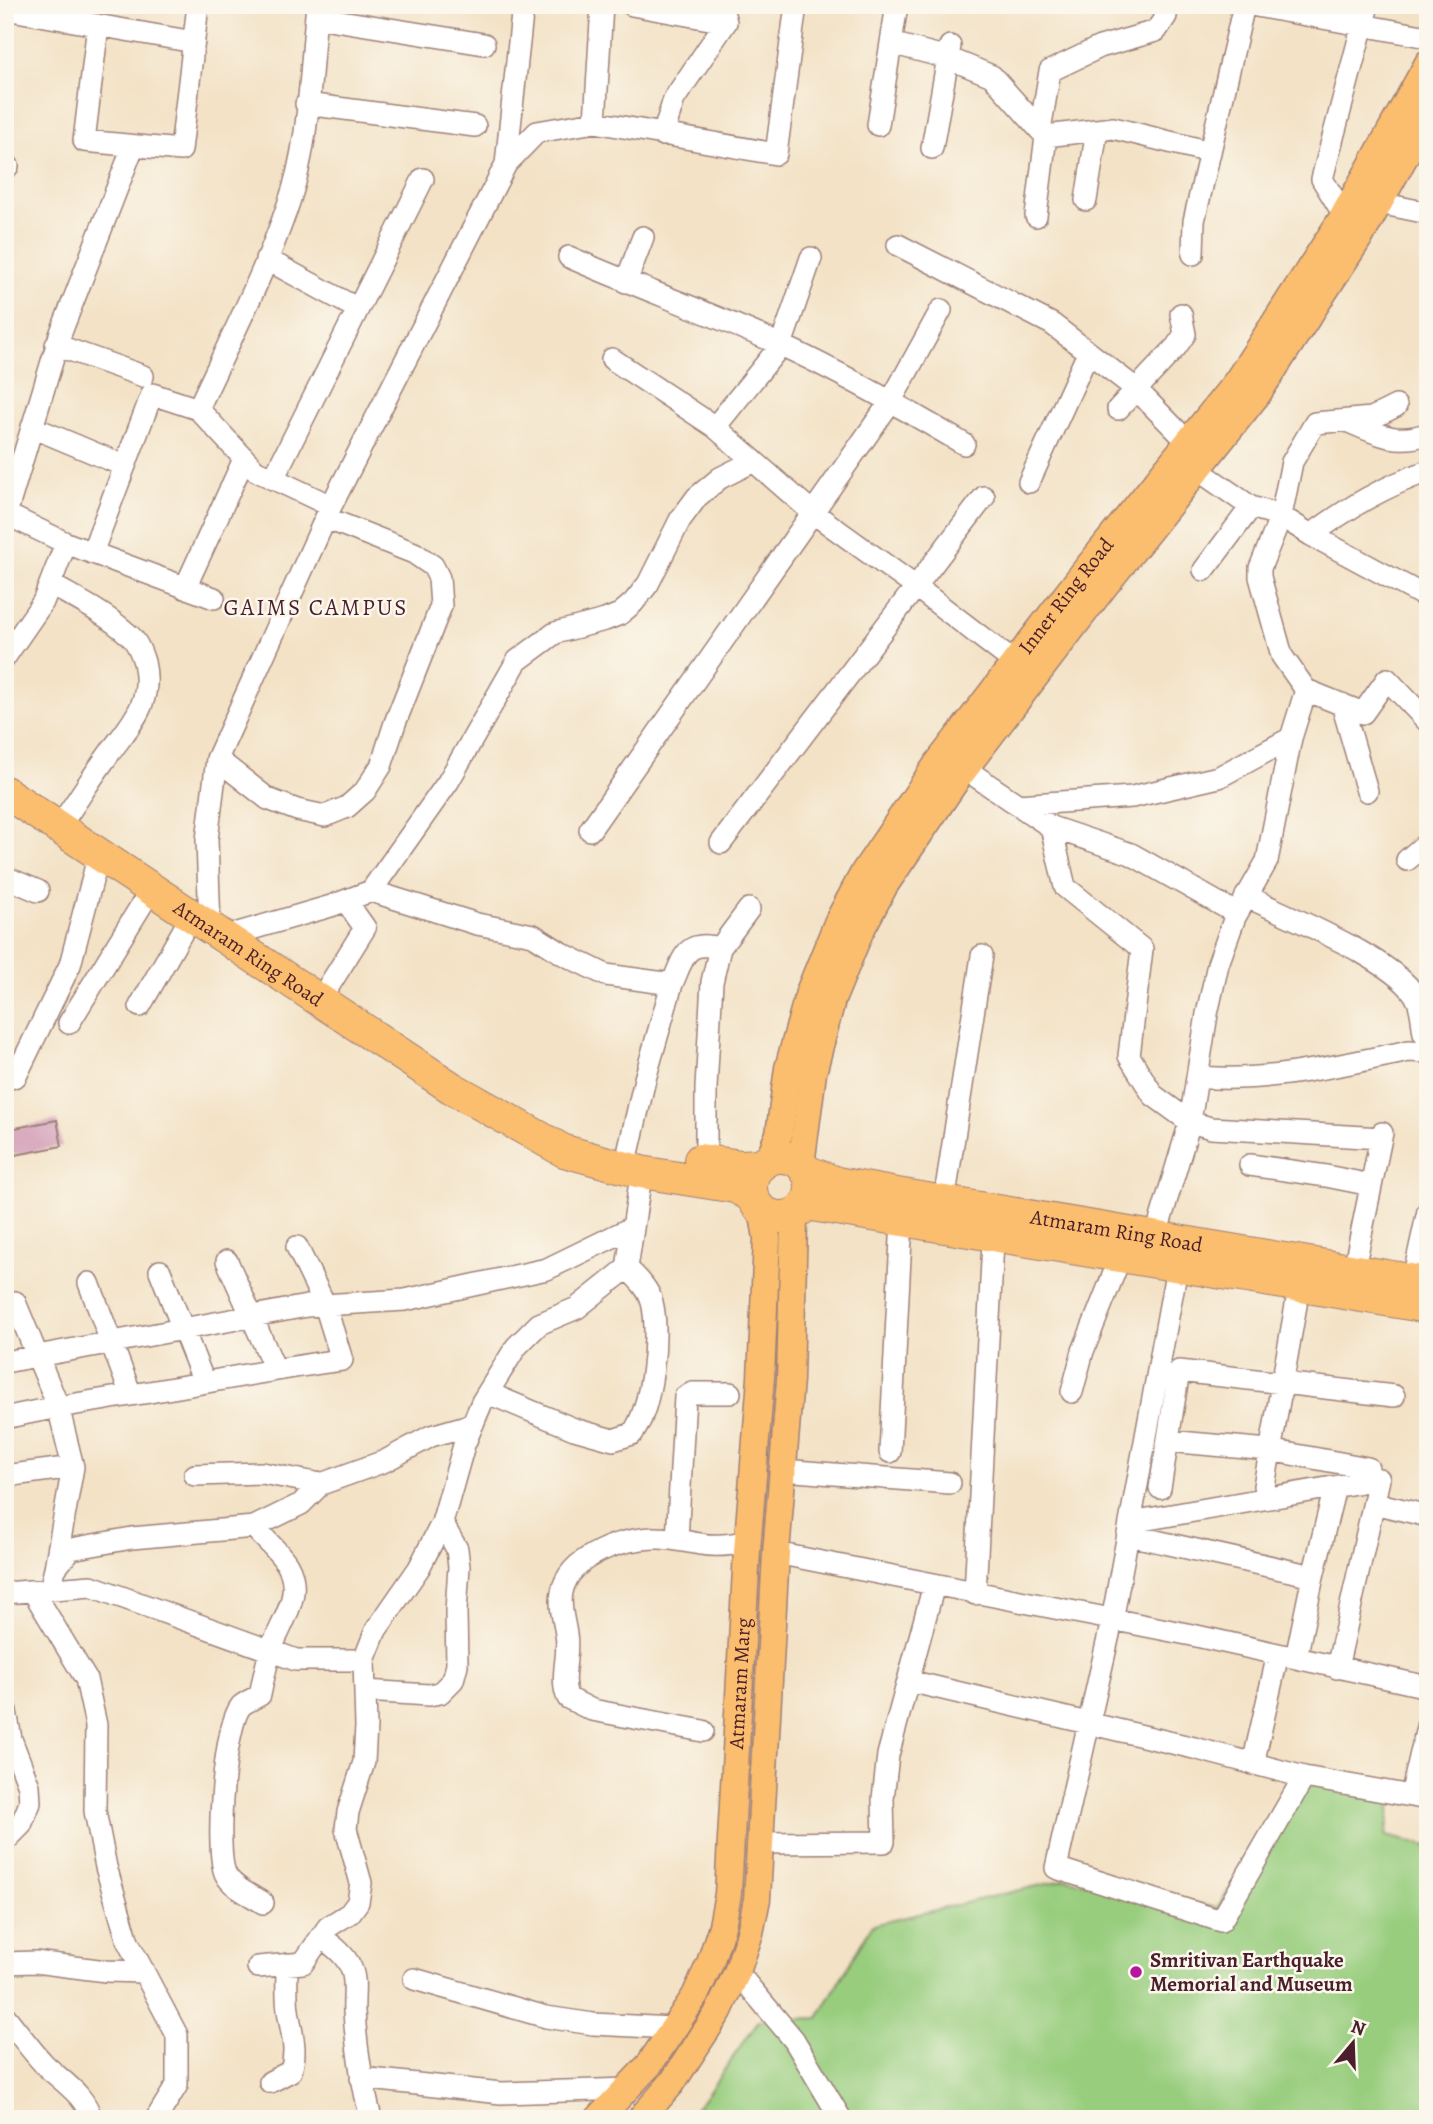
<svg xmlns="http://www.w3.org/2000/svg" width="1433" height="2124" viewBox="0 0 1433 2124" font-family="Alegreya,serif">
  <rect width="100%" height="100%" fill="#fbf7ec"/>
  <filter id="ink" filterUnits="userSpaceOnUse"><feTurbulence type="fractalNoise" baseFrequency=".0143" numOctaves="2"/><feDisplacementMap in="SourceGraphic" scale="14" xChannelSelector="R" yChannelSelector="G"/><feConvolveMatrix kernelMatrix="1 2 1 2 8 2 1 2 1" color-interpolation-filters="sRGB"/></filter>
  <filter id="wash" filterUnits="userSpaceOnUse"><feTurbulence type="fractalNoise" baseFrequency=".00686" numOctaves="4" result="noise"/><feDisplacementMap in="SourceGraphic" scale="28" xChannelSelector="R" yChannelSelector="G"/><feGaussianBlur stdDeviation="1.57" result="paint"/><feColorMatrix in="noise" values="0 0 0 0 0 0 0 0 0 0 0 0 0 0 0 0 0 1.4 0 .05"/><feComposite in="paint" operator="in"/></filter>
  <g filter="url(#wash)">
    <rect width="100%" height="100%" fill="#f3e2c6"/>
    <path fill="#98cd7e" stroke="#717654" stroke-width="2" d="M1304,1777L1392,1796L1386,1836L1428,1846V2119H683L704,2099L759,2020L818,2018L872,1925L1067,1879L1217,1908Z"/>
    <g id="blocks">
      <path fill="#d29bb6" d="M57,1120L62,1146L5,1157V1130Z"/>
    </g>
  </g>
  <g filter="url(#ink)">
    <use href="#blocks" fill-opacity="0" stroke="#9e8078" stroke-width="2"/>
    <g fill="none" stroke-linecap="round" stroke-linejoin="round">
      <defs>
        <path id="minor" d="M632,5L726,22
          M1251,5L1428,37
          M5,9L194,42
          M316,17L484,44
          M98,25L84,141L181,150L198,5
          M891,43L948,58L992,76L1040,130
          M306,104L475,126
          M595,122L602,5
          M878,125L897,5
          M663,135L674,99L726,22L721,5
          M1046,136L1113,128L1210,152
          M133,147L60,335L6,514L66,543L214,598
          M932,148L950,46
          M506,164L523,5
          M5,166H8
          M1086,200L1097,130
          M1379,203L1428,213
          M1344,215L1322,179L1368,5
          M1036,216L1046,136L1040,130L1050,71L1100,47L1156,31L1166,16L1164,5
          M898,245L1052,324L1136,389L1188,442
          M1193,254L1194,221L1244,5
          M569,257C639,288 711,313 781,345C844,374 905,409 964,444
          M266,259L358,309
          M626,282L643,237
          M56,345L143,376
          M612,359L715,427L812,512L916,587L1015,663
          M198,409C229,342 264,275 288,205C310,144 310,70 317,5
          M1118,409L1176,347L1185,334L1181,314
          M1347,421C1375,433 1398,446 1428,433
          M32,427L125,466
          M715,427L781,345L811,258
          M1198,470L1251,507L1281,516L1311,535L1428,598
          M273,479L423,179
          M1029,482L1088,353
          M1311,535C1349,507 1383,487 1428,471
          M92,553L152,394L198,409L255,470L331,506
          M1204,570L1251,507
          M50,584C76,599 105,613 128,634C136,640 141,652 144,662C154,705 129,725 106,758C91,778 78,800 63,821
          M185,588L244,459
          M5,657L43,602L66,543
          M1306,690L1363,713L1387,679L1428,722
          M1342,704L1367,791
          M217,759L268,799L297,810L325,816L347,807L365,791L381,766L395,723L441,606L439,578L433,566L414,553L326,518
          M965,769L1051,827L1065,887L1142,949L1129,1056L1153,1095L1190,1122L1211,1128L1381,1138
          M1018,805L1132,797L1219,777L1291,738
          M1051,827L1131,854L1227,908
          M590,830L891,401L941,310
          M721,843L984,497
          M1407,860L1428,842
          M5,877L38,891
          M371,891L477,924L533,935L563,954L606,975L672,984C684,957 685,939 720,948
          M1246,896C1286,916 1403,962 1418,1001C1422,1011 1422,1023 1424,1033
          M210,927L207,840L217,759L331,506L506,164L537,132L595,122L776,154L796,5
          M224,937L331,906L371,891L448,782L517,661L555,633L605,620L620,614L633,603L648,584L680,520L697,497L720,478L754,461
          M320,1000L365,928L346,901
          M140,1006L192,915
          M69,1023L152,888
          M1198,1077C1270,1083 1340,1065 1409,1051L1428,1052
          M5,1080L16,1076L70,965L99,854
          M629,1149L645,1079L672,984
          M706,1161V1088L712,982L720,948L749,909
          M1250,1165L1326,1176L1371,1185
          M944,1202L982,956
          M1159,1225L1190,1122L1207,1014L1218,964L1235,917L1267,861L1291,738L1306,690L1282,656L1260,577V568L1281,516L1292,462L1315,423L1372,418L1396,406
          M1356,1259L1382,1133
          M227,1261L275,1369
          M1415,1270L1428,1211
          M160,1271L204,1382
          M1176,1273L1112,1621L1056,1868L1221,1921L1304,1777
          M89,1283L131,1395
          M15,1302L58,1406L73,1467L55,1568
          M5,1362L307,1306L405,1300L547,1269L633,1227
          M1072,1392L1083,1351L1118,1263
          M488,1393L574,1429L613,1440L632,1434C652,1410 660,1333 652,1302C648,1288 637,1278 627,1268
          M5,1418C47,1408 89,1402 131,1395C202,1384 271,1369 342,1360L325,1305L297,1247
          M1168,1441L1269,1450L1368,1468
          M890,1452L902,1219
          M782,1470L950,1483
          M195,1475L262,1473L321,1484
          M5,1476L73,1467
          M1264,1486L1298,1294
          M1160,1488L1179,1371L1394,1396
          M1374,1503L1428,1516
          M1131,1522L1379,1479L1337,1668
          M254,1527C264,1539 278,1550 287,1564C305,1595 280,1623 270,1652C266,1666 263,1680 260,1695C255,1698 245,1702 241,1706C224,1727 215,1848 225,1873C231,1887 251,1895 263,1903
          M1129,1535L1313,1576
          M677,1540L685,1397L692,1393H730
          M776,1553L1192,1635L1428,1687
          M50,1589L55,1569L71,1549L132,1538L254,1527L301,1504L321,1484L385,1461L431,1436L473,1424
          M33,1591L86,1679L96,1725L95,1811L106,1867L128,1942L177,2035V2085L156,2119
          M5,1593L91,1586L296,1660H364L376,1630L419,1568L442,1523L464,1445L482,1402L516,1347L539,1324L577,1308L627,1268L640,1182
          M975,1594L993,1241
          M1296,1658L1313,1576L1335,1487
          M909,1681L1194,1748L1304,1777L1428,1799
          M365,1691L429,1695L440,1693L453,1680L457,1665L456,1611L459,1567L457,1549L442,1523
          M5,1706L11,1739L29,1786L30,1803L21,1825L5,1841
          M703,1731L592,1710L568,1698C559,1679 570,1655 566,1634C564,1620 559,1607 562,1592C569,1555 626,1537 658,1538C672,1538 686,1542 700,1544C717,1547 732,1545 748,1541
          M1253,1764L1278,1654
          M1411,1796L1428,1723
          M762,1843L884,1842L883,1799L888,1755L934,1585
          M321,1937C332,1945 345,1954 351,1968C357,1981 353,1997 354,2011C356,2048 362,2083 371,2119
          M5,1963L35,1962L106,1971L144,1972
          M258,1967L303,1963L328,1927L350,1913L358,1902L361,1883L346,1829L348,1812L364,1762L366,1726L364,1660
          M737,1972L794,2040L841,2119
          M414,1979L546,2017L593,2024L673,2028
          M5,2016C18,2032 30,2049 44,2064C61,2081 86,2095 91,2119
          M361,2078L501,2093L629,2089
          M270,2082L291,2071C298,2049 291,2032 288,2010C286,1995 287,1979 287,1964"/>
        <g id="major">
          <path id="s1" d="M768,1160L779,1134L788,1068L809,992L838,921L864,872L937,764L1083,573L1237,381L1341,220L1428,63"/>
          <path d="M801,1165L813,1073L832,1000L860,932L885,885L957,779L1103,588L1257,395L1363,232L1428,115"/>
          <path id="s2" d="M598,2119L649,2065L695,1996L710,1963L722,1926L728,1894L747,1551L761,1378L767,1238L762,1210"/>
          <path d="M640,2119L672,2083L719,2011L737,1972L750,1933L757,1899L776,1553L790,1380L794,1222L800,1210"/>
        </g>
        <g id="highway">
          <path id="s3" d="M5,792L452,1088L564,1151L641,1172L735,1187L752,1196"/>
          <circle cx="781" cy="1187" r="30"/>
          <path d="M700,1160L741,1166L761,1165"/>
          <path id="s4" d="M806,1171L837,1183L897,1194L1428,1283"/>
          <path d="M806,1204L1428,1307"/>
        </g>
      </defs>
      <use href="#minor" stroke="#9e8078" stroke-width="24"/>
      <use href="#major" stroke="#9e8078" stroke-width="29"/>
      <use href="#highway" stroke="#9e8078" stroke-width="34"/>
      <use href="#minor" stroke="#fff" stroke-width="21"/>
      <use href="#major" stroke="#fbbd6e" stroke-width="26"/>
      <use href="#highway" stroke="#fbbd6e" stroke-width="32"/>
    </g>
  </g>
  <circle fill="#b5179e" stroke="#fbf7ec" stroke-width="2.5" cx="1136" cy="1972" r="7"/>
  <g text-anchor="middle" dominant-baseline="central" stroke-width="5" stroke-linejoin="round" paint-order="stroke">
    <g font-size="21" fill="#4a1f2b" stroke="#fbf7ec">
      <text stroke="none"><textPath href="#s1" startOffset="648">Inner Ring Road</textPath></text>
      <text stroke="none"><textPath href="#s3" startOffset="292">Atmaram Ring Road</textPath></text>
      <text stroke="none"><textPath href="#s4" startOffset="317">Atmaram Ring Road</textPath></text>
      <text stroke="none"><textPath href="#s2" startOffset="476">Atmaram Marg</textPath></text>
    </g>
    <g font-size="21" font-weight="bold" fill="#4a1f2b" stroke="#fbf7ec" text-anchor="start">
      <text x="1150" y="1960">Smritivan Earthquake<tspan x="1150" dy="24">Memorial and Museum</tspan></text>
    </g>
    <g font-size="23" letter-spacing="2" fill="#4a1f2b" stroke="#fbf7ec">
      <text x="316" y="607">GAIMS CAMPUS</text>
    </g>
  </g>
  <rect width="1433" height="2124" fill="none" stroke="#fbf7ec" stroke-width="28"/>
  <g transform="translate(1353 2043) rotate(19)" stroke="#fbf7ec" stroke-width="5" paint-order="stroke">
  <path d="M0-5L12 26L0 18L-12 26Z" fill="#4a1f2b"/>
  <text y="-10" font-size="19" font-weight="bold" text-anchor="middle" fill="#4a1f2b">N</text>
  </g>
</svg>
